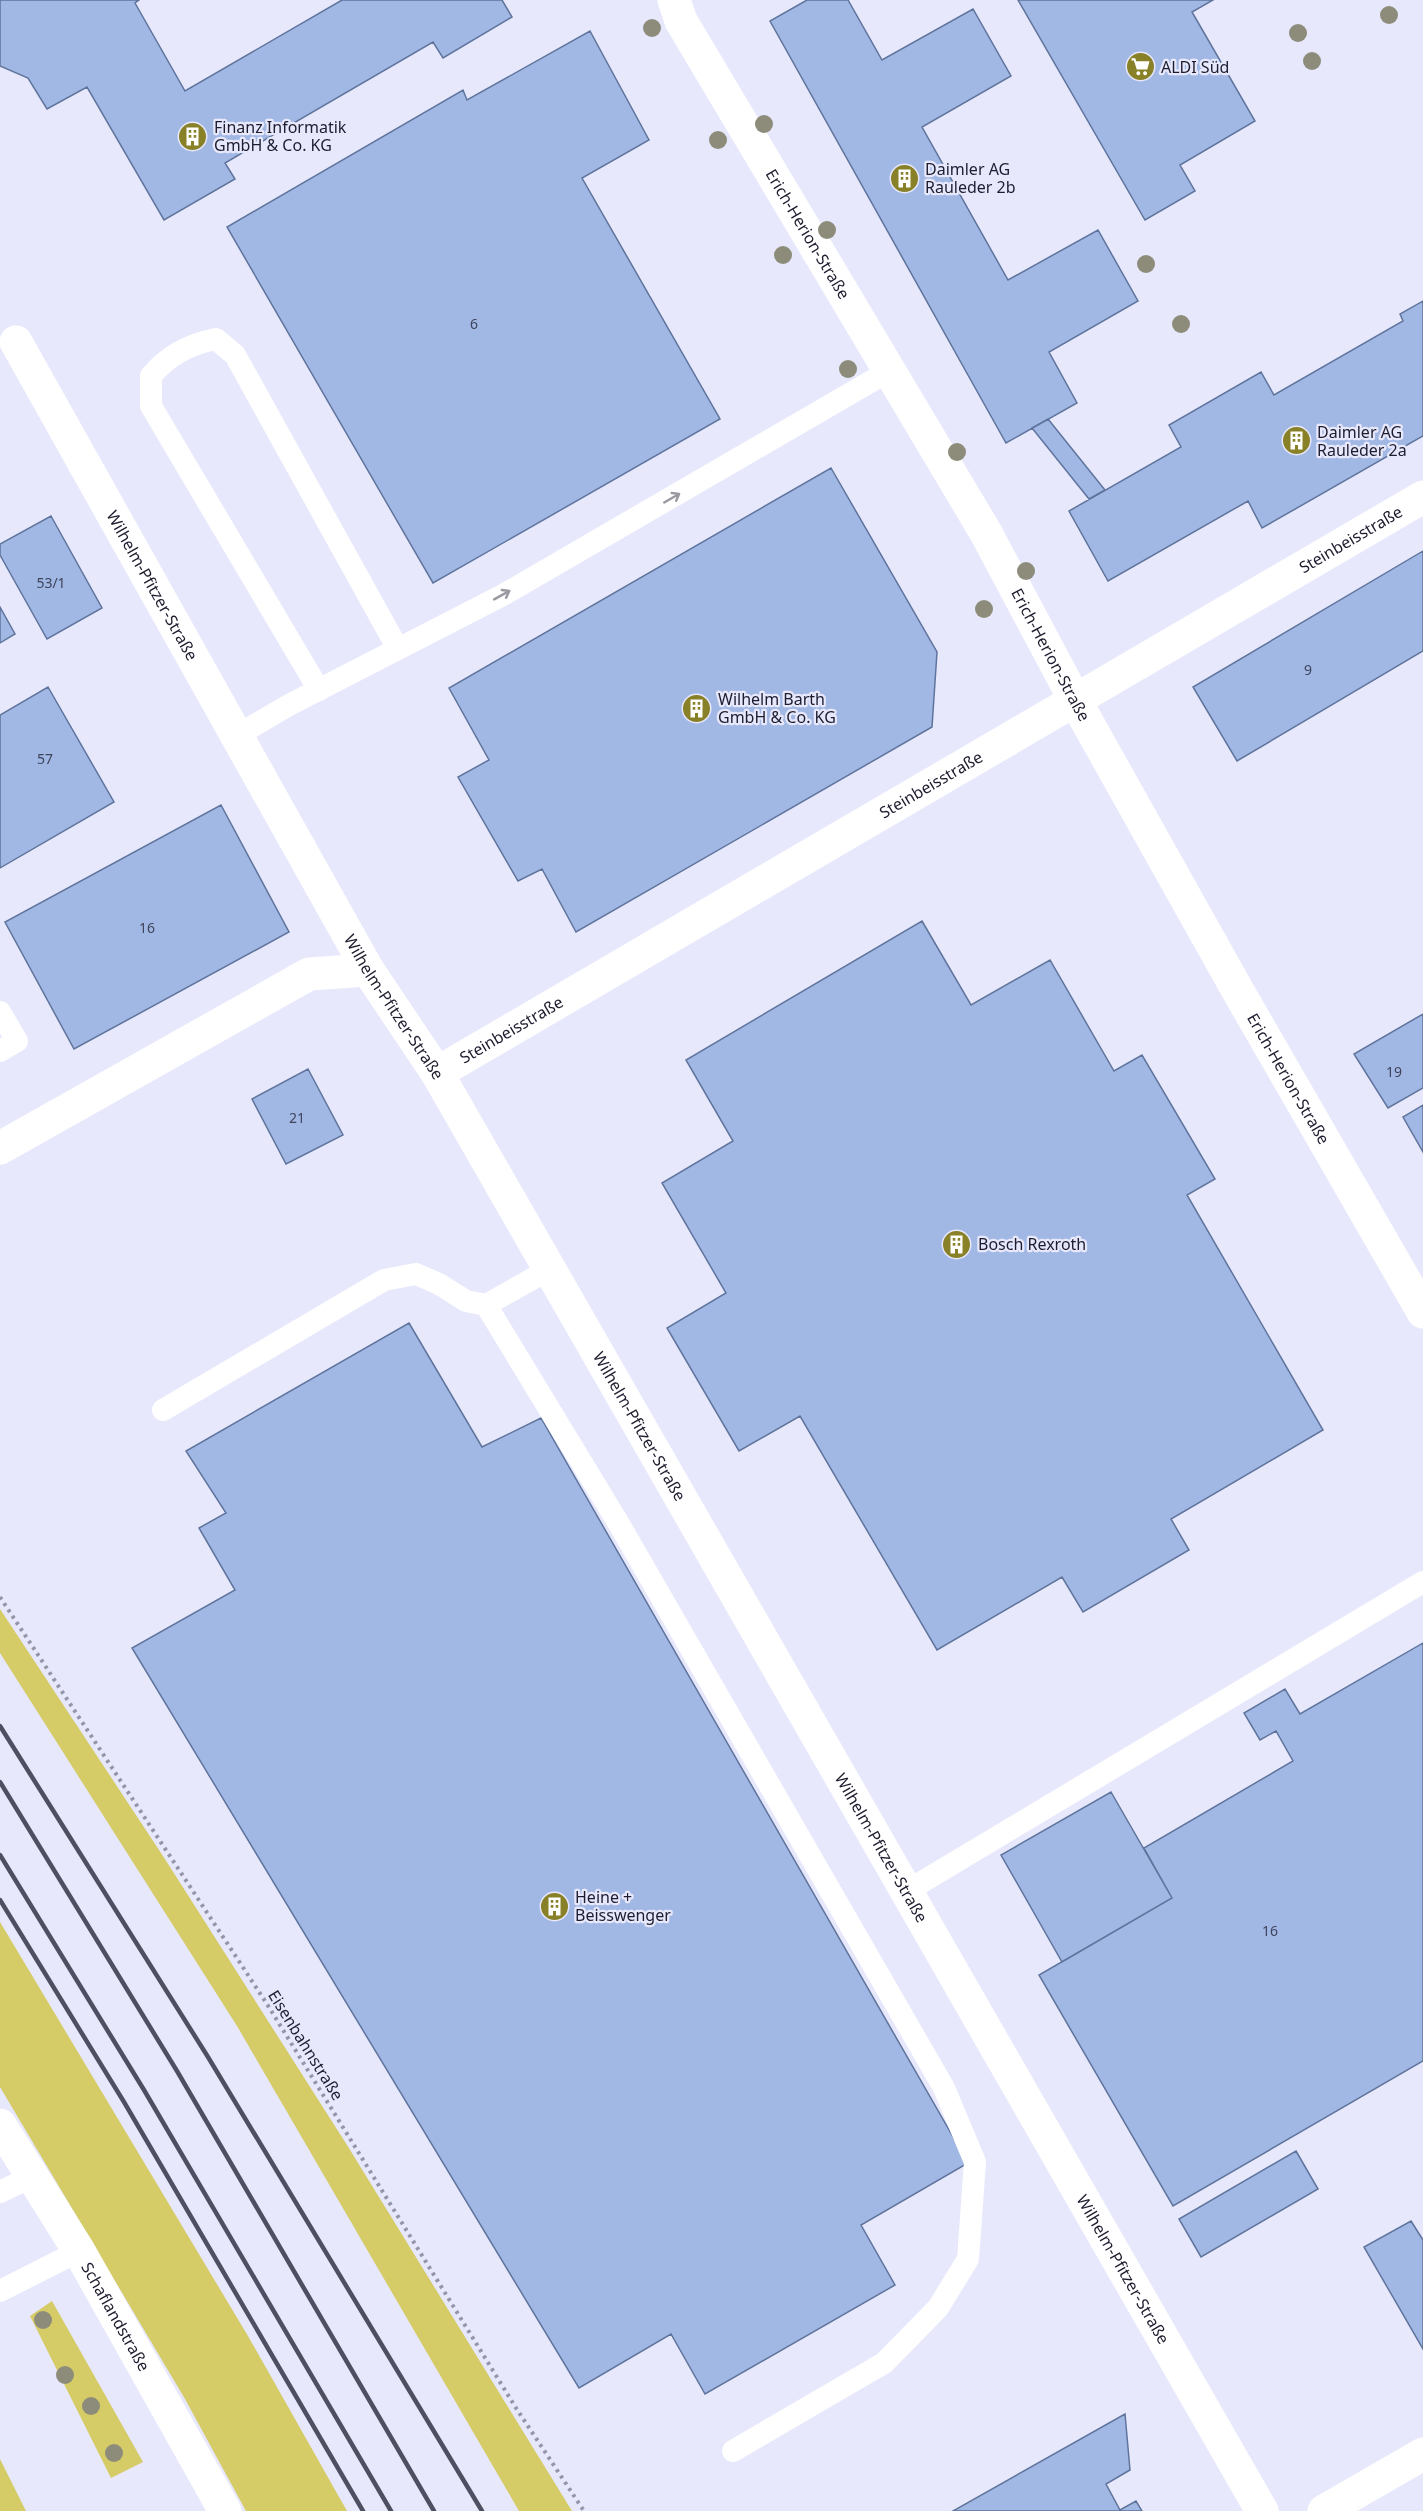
<svg xmlns="http://www.w3.org/2000/svg" width="1423" height="2511" viewBox="0 0 1423 2511" font-family="'Noto Sans',sans-serif">
  <rect width="100%" height="100%" fill="#e7e8fc"/>
  <path fill="#d5cb67" d="M0,1609L163,1856L347,2145L572,2511H519L237,2026L0,1653Z
    M0,1922L248,2336L347,2511H246L185,2399L0,2087Z
    M52,2301L143,2462L111,2478L30,2316Z
    M0,2459L26,2511H0Z"/>
  <path fill="#a2b8e4" stroke="#5f749c" stroke-width="1.5" d="M0,0H139L135,3L185,91L342,0H502L512,17L443,58L433,42L225,163L235,179L164,220L87,87L47,109L28,78L0,66Z
    M807,0H848L882,60L973,9L1011,76L922,127L1008,280L1098,230L1138,301L1049,352L1077,403L1006,443L770,21Z
    M1018,0H1213L1192,12L1255,121L1180,165L1195,191L1145,220Z
    M590,31L649,140L582,178L720,419L433,583L227,227L463,90L467,100Z
    M1423,301V436L1262,528L1248,501L1108,581L1069,511L1181,447L1169,425L1261,372L1274,395L1403,321L1400,314Z
    M1048,419L1105,490L1089,499L1032,428Z
    M831,468L937,652L932,727L576,932L542,869L518,881L458,777L489,760L449,688Z
    M51,516L102,608L47,639L0,555V544Z
    M1423,551V651L1237,761L1193,687Z
    M0,607L15,634L0,643Z
    M48,687L114,802L0,868V715Z
    M221,805L289,932L74,1049L5,922Z
    M922,921L971,1005L1050,960L1114,1071L1142,1055L1215,1179L1187,1195L1323,1430L1171,1519L1189,1550L1083,1612L1062,1577L937,1650L800,1416L739,1451L667,1328L726,1293L662,1183L733,1141L686,1060Z
    M1423,1014V1088L1388,1108L1354,1054Z
    M308,1069L343,1135L286,1164L252,1099Z
    M1423,1105V1152L1403,1117Z
    M409,1323L482,1447L541,1418L968,2163L861,2225L895,2285L705,2394L671,2334L579,2388L132,1648L235,1590L199,1528L226,1513L186,1451Z
    M1423,1643V2061L1173,2206L1039,1975L1172,1898L1144,1848L1293,1761L1276,1731L1260,1740L1244,1713L1285,1689L1300,1714Z
    M1111,1792L1172,1898L1062,1962L1001,1855Z
    M1296,2151L1318,2189L1201,2257L1179,2219Z
    M1411,2221L1423,2240V2349L1364,2247Z
    M1125,2414L1130,2470L1106,2484L1120,2510L1136,2501L1142,2511H953Z"/>
  <g fill="none" stroke-linecap="round" stroke-linejoin="round">
    <path stroke="#9495a8" stroke-width="4" stroke-dasharray="3 4.5" stroke-linecap="butt" d="M0,1597L267,2004L516,2408L584,2511"/>
    <path stroke="#fff" stroke-width="22" d="M319,690L151,406V376C168,355 190,344 216,339L235,355L398,649
      M236,736L289,705L503,595L889,371
      M0,1012L17,1041L0,1051
      M486,1305L619,1524L944,2088L975,2162L968,2259L938,2308L884,2363L733,2451
      M163,1410L384,1280L416,1274L439,1284L466,1301L486,1305L550,1269
      M907,1891L1423,1582
      M0,2192L31,2177
      M0,2291L79,2251"/>
    <g stroke="#fff" stroke-width="33">
      <path id="s1" d="M674,0L681,21L986,533L1076,702L1238,991L1423,1312"/>
      <path id="s2" d="M16,342L368,970L437,1073L1262,2511"/>
      <path id="s3" d="M437,1073L1423,497"/>
      <path d="M0,1148L309,974L368,970"/>
      <path id="s4" d="M0,2125L79,2251L225,2511"/>
    </g>
    <path stroke="#fff" stroke-width="33" d="M1324,2511L1423,2454"/>
    <path stroke="#4e4f61" stroke-width="4.5" d="M0,1726L208,2057L482,2511
      M0,1782L177,2071L434,2511
      M0,1855L144,2090L391,2511
      M0,1900L124,2102L363,2511"/>
  </g>
  <g fill="#8d8c7b">
    <circle cx="1389" cy="15" r="9"/>
    <circle cx="652" cy="28" r="9"/>
    <circle cx="1298" cy="33" r="9"/>
    <circle cx="1312" cy="61" r="9"/>
    <circle cx="764" cy="124" r="9"/>
    <circle cx="718" cy="140" r="9"/>
    <circle cx="827" cy="230" r="9"/>
    <circle cx="783" cy="255" r="9"/>
    <circle cx="1146" cy="264" r="9"/>
    <circle cx="1181" cy="324" r="9"/>
    <circle cx="848" cy="369" r="9"/>
    <circle cx="957" cy="452" r="9"/>
    <circle cx="1026" cy="571" r="9"/>
    <circle cx="984" cy="609" r="9"/>
    <circle cx="43" cy="2320" r="9"/>
    <circle cx="65" cy="2375" r="9"/>
    <circle cx="91" cy="2406" r="9"/>
    <circle cx="114" cy="2453" r="9"/>
  </g>
  <defs><path id="oneway-shaft" d="M-6 0H5M1.5-3L5.5 0L1.5 3" fill="none" stroke-width="1.6" stroke-linecap="round" stroke-linejoin="round" transform="scale(1.5)"/></defs>
  <g stroke="#9999a1">
    <use href="#oneway-shaft" transform="translate(672 498) rotate(-30)"/>
    <use href="#oneway-shaft" transform="translate(502 595) rotate(-29)"/>
  </g>
  <defs>
    <symbol id="supermarket-disc" viewBox="-11 -11 22 22"><circle r="9.5" fill="#898128" stroke="#e7e8fc"/><path d="M-6-5.5h2.5l.6 2H6L4.5 2H-2.5L-4.4-4H-6ZM-1.5 3.2a1.3 1.3 0 1 0 .1 0ZM3 3.2a1.3 1.3 0 1 0 .1 0Z" fill="#fff"/></symbol>
    <symbol id="building-disc" viewBox="-11 -11 22 22"><circle r="9.5" fill="#898128" stroke="#e7e8fc"/><path d="M-4-6H4V6H1V3H-1V6H-4ZM-2.5-4.3h1.7v1.8h-1.7ZM.8-4.3h1.7v1.8H.8ZM-2.5-1h1.7V.8h-1.7ZM.8-1h1.7V.8H.8Z" fill="#fff"/></symbol>
  </defs>
  <g fill-rule="evenodd">
    <use href="#supermarket-disc" x="1124" y="50" width="33" height="33"/>
    <use href="#building-disc" x="176" y="120" width="33" height="33"/>
    <use href="#building-disc" x="888" y="162" width="33" height="33"/>
    <use href="#building-disc" x="1280" y="424" width="33" height="33"/>
    <use href="#building-disc" x="680" y="692" width="33" height="33"/>
    <use href="#building-disc" x="940" y="1228" width="33" height="33"/>
    <use href="#building-disc" x="538" y="1890" width="33" height="33"/>
  </g>
  <g text-anchor="middle" dominant-baseline="central" stroke-width="4.5" stroke-linejoin="round" paint-order="stroke">
    <g font-size="14" fill="#3e445c">
      <text x="474" y="323">6</text>
      <text x="51" y="582">53/1</text>
      <text x="1308" y="669">9</text>
      <text x="45" y="758">57</text>
      <text x="147" y="927">16</text>
      <text x="1394" y="1071">19</text>
      <text x="297" y="1117">21</text>
      <text x="1270" y="1930">16</text>
    </g>
    <g font-size="16" fill="#1d1d2f" stroke="#e7e8fc" text-anchor="start">
      <text x="1161" y="67">ALDI Süd</text>
      <text x="214" y="127">Finanz Informatik<tspan x="214" dy="18">GmbH &amp; Co. KG</tspan></text>
      <text x="925" y="169">Daimler AG<tspan x="925" dy="18">Rauleder 2b</tspan></text>
      <text x="1317" y="432">Daimler AG<tspan x="1317" dy="18">Rauleder 2a</tspan></text>
      <text x="718" y="699">Wilhelm Barth<tspan x="718" dy="18">GmbH &amp; Co. KG</tspan></text>
      <text x="978" y="1244">Bosch Rexroth</text>
      <text x="575" y="1897">Heine +<tspan x="575" dy="18">Beisswenger</tspan></text>
    </g>
    <g font-size="16" fill="#1d1d2f" stroke="#e7e8fc">
      <text stroke="none"><textPath href="#s1" startOffset="270">Erich-Herion-Straße</textPath></text>
      <text stroke="none"><textPath href="#s3" startOffset="1058">Steinbeisstraße</textPath></text>
      <text stroke="none"><textPath href="#s2" startOffset="279">Wilhelm-Pfitzer-Straße</textPath></text>
      <text stroke="none"><textPath href="#s1" startOffset="756">Erich-Herion-Straße</textPath></text>
      <text stroke="none"><textPath href="#s3" startOffset="572">Steinbeisstraße</textPath></text>
      <text stroke="none"><textPath href="#s2" startOffset="765">Wilhelm-Pfitzer-Straße</textPath></text>
      <text stroke="none"><textPath href="#s3" startOffset="86">Steinbeisstraße</textPath></text>
      <text stroke="none"><textPath href="#s1" startOffset="1242">Erich-Herion-Straße</textPath></text>
      <text stroke="none"><textPath href="#s2" startOffset="1251">Wilhelm-Pfitzer-Straße</textPath></text>
      <text stroke="none"><textPath href="#s2" startOffset="1737">Wilhelm-Pfitzer-Straße</textPath></text>
      <text transform="translate(306 2045) rotate(58)">Eisenbahnstraße</text>
      <text stroke="none"><textPath href="#s2" startOffset="2223">Wilhelm-Pfitzer-Straße</textPath></text>
      <text stroke="none"><textPath href="#s4" startOffset="224">Schaflandstraße</textPath></text>
    </g>
  </g>
</svg>
